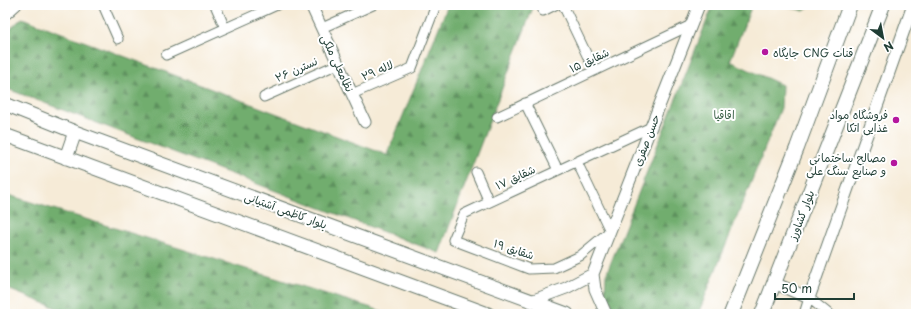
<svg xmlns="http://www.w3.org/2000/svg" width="921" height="319" viewBox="0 0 921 319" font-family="'Playpen Sans','Playpen Sans Arabic',sans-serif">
  <defs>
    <pattern id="forest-firs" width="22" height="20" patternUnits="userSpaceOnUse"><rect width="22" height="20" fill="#71ad6e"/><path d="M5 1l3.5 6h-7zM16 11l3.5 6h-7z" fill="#5c8e5b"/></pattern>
  </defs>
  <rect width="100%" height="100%" fill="#fff"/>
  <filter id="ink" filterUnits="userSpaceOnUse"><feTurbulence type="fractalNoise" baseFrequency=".025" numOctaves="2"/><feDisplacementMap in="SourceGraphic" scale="8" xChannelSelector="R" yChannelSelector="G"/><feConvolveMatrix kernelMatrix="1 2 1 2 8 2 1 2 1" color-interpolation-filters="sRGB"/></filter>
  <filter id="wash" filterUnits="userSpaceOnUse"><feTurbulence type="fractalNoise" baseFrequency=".012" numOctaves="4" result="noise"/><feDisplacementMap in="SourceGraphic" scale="16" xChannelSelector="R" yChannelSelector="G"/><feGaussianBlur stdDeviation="0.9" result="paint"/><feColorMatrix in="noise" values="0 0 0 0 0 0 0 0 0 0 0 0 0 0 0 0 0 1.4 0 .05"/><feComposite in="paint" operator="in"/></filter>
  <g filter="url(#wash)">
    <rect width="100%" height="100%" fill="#f6ebd7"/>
    <path fill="url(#forest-firs)" stroke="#487551" d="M448,5H534L439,253L5,88V34L22,18L387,155Z
      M713,5H752L730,61L782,85L781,108L698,314H617L605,292L606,275Z
      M782,5H812L804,11Z
      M5,194L391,314H72L5,288Z"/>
  </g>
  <g filter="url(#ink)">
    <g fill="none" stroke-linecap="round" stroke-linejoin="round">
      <defs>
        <path id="minor" d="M103,5L118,39
          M215,5L225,28
          M563,5L594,70
          M543,11L555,5
          M7,14L17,5
          M322,28L373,5
          M166,55L277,5
          M352,94L412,68L436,5
          M264,97L338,64
          M525,103L558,170
          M497,117L691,25
          M577,162L610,231L580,256L554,268L529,269L453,240L464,214L651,127
          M476,172L489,202
          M804,314L809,298L829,314"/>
        <path id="tertiary" d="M311,5L365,122
          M774,283L809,298L913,5
          M531,301L566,288L593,274
          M606,314L595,289L593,274L699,5"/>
        <path id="secondary" d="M5,104L75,132L567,314
          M5,135L488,314
          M66,158L75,132"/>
        <path id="primary" d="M731,314L797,148L850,5
          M762,314L883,5"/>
      </defs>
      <use href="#minor" stroke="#6a7a6d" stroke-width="11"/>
      <use href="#tertiary" stroke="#6a7a6d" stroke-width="13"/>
      <use href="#secondary" stroke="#6a7a6d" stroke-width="15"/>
      <use href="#primary" stroke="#6a7a6d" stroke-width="16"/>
      <use href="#minor" stroke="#fff" stroke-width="9"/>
      <use href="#tertiary" stroke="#fff" stroke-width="11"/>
      <use href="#secondary" stroke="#fff" stroke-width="13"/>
      <use href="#primary" stroke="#fff" stroke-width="14"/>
    </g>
  </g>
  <g fill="#b5179e" stroke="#fff" stroke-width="1.5">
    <circle cx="765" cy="52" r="4"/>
    <circle cx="896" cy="120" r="4"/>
    <circle cx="894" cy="163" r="4"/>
  </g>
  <g text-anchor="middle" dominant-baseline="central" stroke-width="4" stroke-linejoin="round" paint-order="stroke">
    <g font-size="11" fill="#1f3d34" stroke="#fff" text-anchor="end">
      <text x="773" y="52" text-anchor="start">جایگاه CNG قنات</text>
      <text x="888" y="114">فروشگاه مواد<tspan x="888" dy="13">غذایی اتکا</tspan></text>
      <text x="886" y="157">مصالح ساختمانی<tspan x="886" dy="13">و صنایع سنگ علی</tspan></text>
    </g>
    <g font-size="11" fill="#1f3d34" stroke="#fff">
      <text transform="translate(589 60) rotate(-25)">شقایق ۱۵</text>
      <text transform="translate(338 63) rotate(65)">نظامعلی ملکی</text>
      <text transform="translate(296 69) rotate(-24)">نسترن ۲۶</text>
      <text transform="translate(377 70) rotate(-23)">لاله ۲۹</text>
      <text transform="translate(646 140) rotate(-69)">حسن صفری</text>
      <text transform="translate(515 177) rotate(-25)">شقایق ۱۷</text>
      <text transform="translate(286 210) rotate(20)">بلوار کاظمی آشتیانی</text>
      <text transform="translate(801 215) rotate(-69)">بلوار کشاورز</text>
      <text transform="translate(514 249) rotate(18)">شقایق ۱۹</text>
    </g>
    <g font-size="11" fill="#3a6047" stroke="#fff">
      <text x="724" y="114">اقاقیا</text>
    </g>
  </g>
  <rect width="921" height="319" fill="none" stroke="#fff" stroke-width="20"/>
  <g transform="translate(883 38) rotate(148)" stroke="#ffffff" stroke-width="3" paint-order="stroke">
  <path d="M0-3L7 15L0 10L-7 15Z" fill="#1f3d34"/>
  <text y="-6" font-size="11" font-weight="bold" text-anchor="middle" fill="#1f3d34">N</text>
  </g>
  <path d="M775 293v6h79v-6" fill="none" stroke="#1f3d34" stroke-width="2"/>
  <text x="781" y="293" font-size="12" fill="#1f3d34" stroke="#ffffff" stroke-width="3" paint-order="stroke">50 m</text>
</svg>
